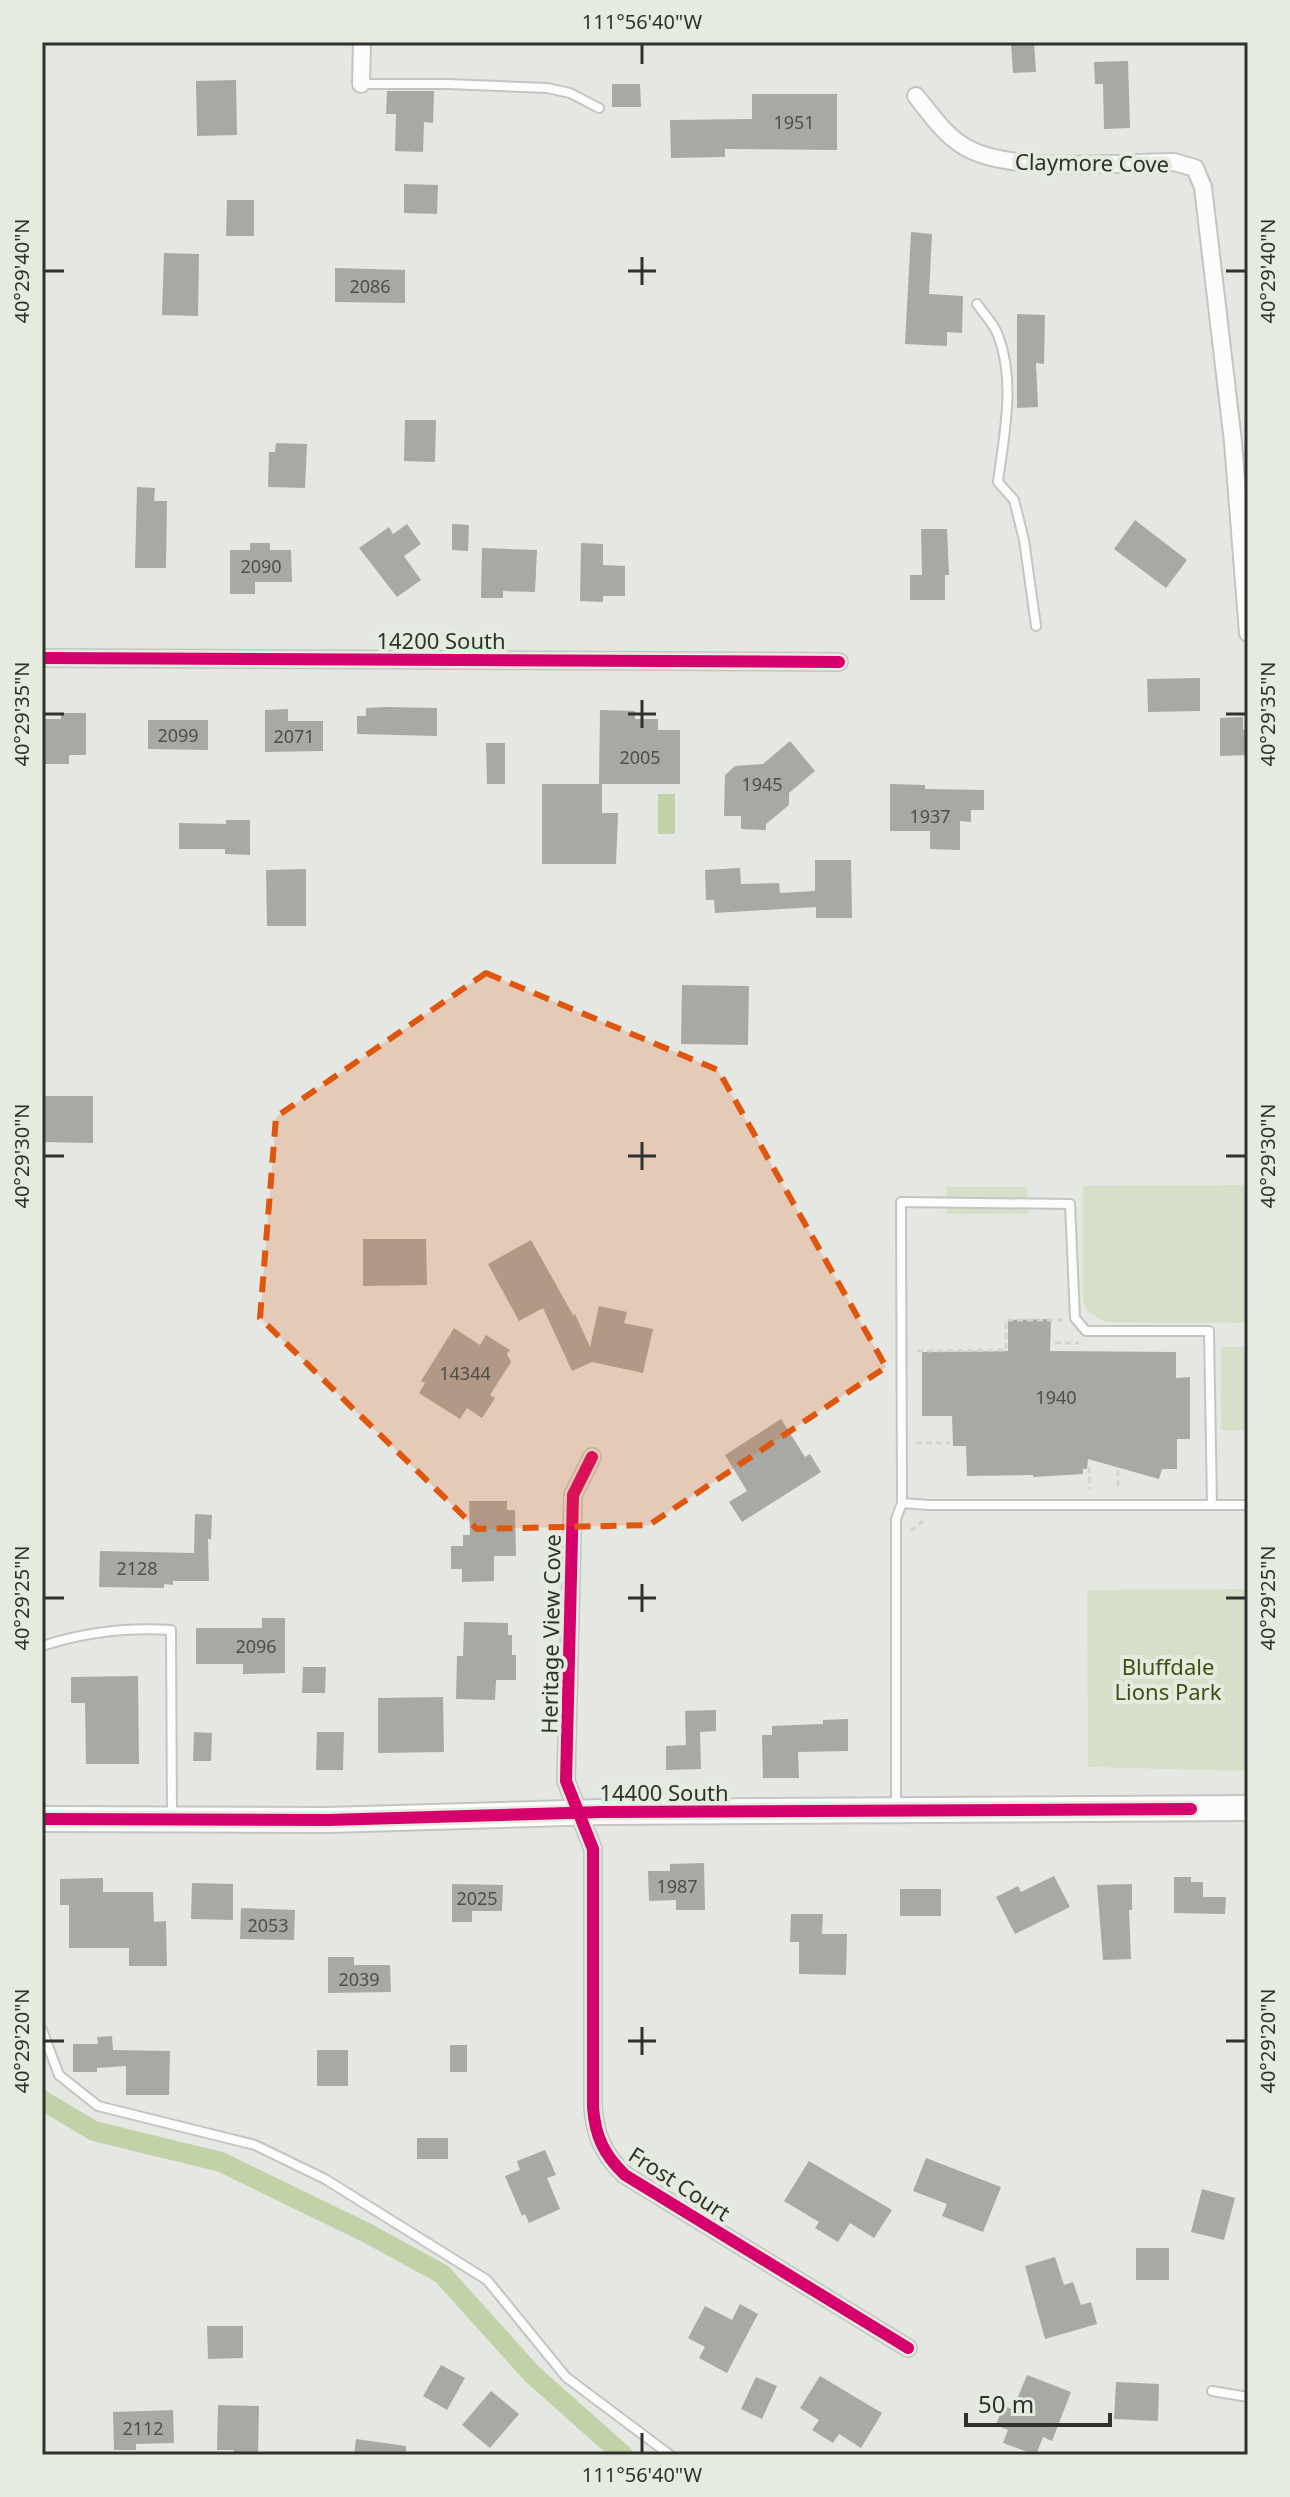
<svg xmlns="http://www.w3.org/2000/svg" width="1290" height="2497" viewBox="0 0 1290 2497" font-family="'Noto Sans',sans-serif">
  <rect width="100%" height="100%" fill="#e5e8e2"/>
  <path fill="#d6e0c8" d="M1248,1185V1323L1105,1322L1088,1312L1083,1302V1186Z
    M947,1187H1027L1028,1214H947Z
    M1221,1347H1248V1430H1221Z
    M1248,1589V1771L1088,1767L1087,1590Z"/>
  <path fill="#c1d2a8" d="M658,794H675V834H658Z"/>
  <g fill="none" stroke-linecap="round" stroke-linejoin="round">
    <path stroke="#c1d2a8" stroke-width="20" d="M42,2100L94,2131L221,2162L367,2233L442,2274L532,2374L623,2455"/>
  </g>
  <path fill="#a7a9a4" d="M1011,42H1034L1036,72L1013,73Z
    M1128,61L1130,128L1104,129L1103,84H1095L1094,62Z
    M236,80L237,135L197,136L196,81Z
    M612,84H640L641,107H612Z
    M387,91H434L433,123L424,122L423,152L395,151L396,114H386Z
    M752,94H837V150L725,149V157L671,158L670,120L752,119Z
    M404,184L438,185L437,214L404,213Z
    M227,200H254V236H226Z
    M911,232L932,234L929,294L963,296L962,333L947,332V346L905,344Z
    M164,253L199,254L198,316L162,315Z
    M335,268L405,270V303L335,302Z
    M1017,314L1045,315L1044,364L1036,363L1038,407L1017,408Z
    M405,420H436L435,462L404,461Z
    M276,443L307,444L305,488L268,487L269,452H275Z
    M137,487L155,488L154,501H167L166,568H135Z
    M1135,520L1187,560L1166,588L1114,549Z
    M407,524L421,544L404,556L421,580L397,597L359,548L389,527L393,534Z
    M452,524L469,525L468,551L452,550Z
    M921,529H947L949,575H945V600H910V575H922Z
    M250,543H270V550H291L292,582H255V594H230V550H250Z
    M581,543L603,544V565L625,566V596H603V602L580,601Z
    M482,548L537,550L535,592L503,591V598H481Z
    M1200,678V711L1148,712L1147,679Z
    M386,707L437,708V736L357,734V716H366V708Z
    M288,709V721H323V751L265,752V710Z
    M600,710L635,711V719H658V730H680V784H599Z
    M61,713H86V755H69V764H42V719H61Z
    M1243,717V730H1248V755L1220,756V718Z
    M148,720H208V750L148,749Z
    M790,741L815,771L789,793V805L766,824V830L741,829V816H724L725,775L735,766L763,764Z
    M486,743H505V784H487Z
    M542,784H602V813H618L616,864H542Z
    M890,784L925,785V789L984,790V810H971V822L960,821V850L930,849V831H890Z
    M226,820H250V855L225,854V849H179V823L226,824Z
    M815,860H851L852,918H816V907L715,913L714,900H706L705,870L740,868L741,884L779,883L780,893L815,891Z
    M306,869V926H267L266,870Z
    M682,985L749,986L748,1045L681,1044Z
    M42,1096H93V1143L42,1142Z
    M363,1239H426L427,1285L363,1286Z
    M531,1240L573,1315L575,1314L590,1347L599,1306L627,1312L624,1323L653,1329L643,1373L592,1362L572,1371L543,1308L519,1321L488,1264Z
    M1051,1319L1050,1351L1176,1352V1378L1190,1377V1439H1177V1469H1162L1159,1479L1088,1459L1087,1469H1083V1474L1033,1477V1475L967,1476L966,1446H953L952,1416H922V1352L1008,1351V1320Z
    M454,1328L480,1345L486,1335L510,1350L507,1354L511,1362L490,1395L495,1398L482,1418L467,1408L460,1419L419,1393L425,1383L421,1381Z
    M781,1419L805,1457L810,1454L821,1472L742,1522L729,1502L747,1491L725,1455Z
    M469,1501H507V1510H515L516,1556H494V1581L462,1582V1569H451V1546H463V1535H470Z
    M195,1514L212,1515L211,1539H208L209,1581H173V1585L164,1584V1588L99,1587L100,1551L194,1553Z
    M262,1618H285V1673L243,1674V1664H196V1628H262Z
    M464,1622L508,1623V1635H512V1655H516V1680H496L495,1700L456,1699L457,1656H463Z
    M303,1667H326L325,1693H302Z
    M138,1676L139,1764H86L85,1703H71V1677Z
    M443,1697L444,1752L378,1753V1698Z
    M716,1710V1731L700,1732L701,1769L666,1770V1746L686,1745L685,1711Z
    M848,1719V1751L798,1752L799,1778H763L762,1735H772V1726L823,1724V1720Z
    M194,1732L212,1733L211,1761H193Z
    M317,1732H344L343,1770H316Z
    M704,1863L705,1910H676V1900L649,1901L648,1871H670V1864Z
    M1054,1876L1070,1907L1015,1934L996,1897L1018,1886L1021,1892Z
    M1174,1877H1191V1882H1203V1897H1226L1225,1914L1174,1913Z
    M103,1878V1892H153L154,1922L166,1921L167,1966H129V1948H69V1905H60V1879Z
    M192,1883L233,1884V1920L191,1919Z
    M452,1884L503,1885L502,1911H472V1922H452Z
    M1132,1884V1910H1129L1131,1959L1103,1960L1097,1885Z
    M900,1889H941V1916H900Z
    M241,1908L295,1910L294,1940L240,1939Z
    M791,1914H823L822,1934H847L846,1975L799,1974V1942H790Z
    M328,1957H354V1965H390L391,1992L328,1993Z
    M112,2036L113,2050L170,2051L169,2095H126V2066L97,2068V2072H73V2044H98L97,2037Z
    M450,2045H467V2072H450Z
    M317,2050H348V2086H317Z
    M417,2138H448V2159H417Z
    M545,2150L556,2175L547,2178L560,2209L529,2223L525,2214L522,2216L505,2176L520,2170L517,2161Z
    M926,2158L1001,2187L983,2232L942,2216L947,2204L913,2191Z
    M809,2161L892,2210L874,2238L850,2223L838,2242L815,2228L819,2222L784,2201Z
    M1202,2189L1235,2198L1224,2240L1191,2232Z
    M1136,2248H1169V2280H1136Z
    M1055,2257L1064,2285L1073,2282L1081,2305L1091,2302L1097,2324L1045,2339L1025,2266Z
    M740,2304L758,2314L727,2373L699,2358L705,2347L688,2338L705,2306L732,2320Z
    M207,2326H243V2358L208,2359Z
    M441,2365L465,2378L447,2410L423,2396Z
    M1027,2375L1071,2392L1052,2441L1043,2437L1036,2455L1003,2443L1008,2430L996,2425L1003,2406L1013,2409Z
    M820,2376L882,2413L861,2448L839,2434L833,2443L812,2430L819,2420L800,2408Z
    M756,2377L777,2386L762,2419L741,2409Z
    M1116,2382L1159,2384L1158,2421L1114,2419Z
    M491,2391L519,2414L490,2448L462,2425Z
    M218,2405L259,2406L258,2455H233L234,2450H217Z
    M173,2410L174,2443L136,2444V2450H114L113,2412Z
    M356,2439L406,2446V2455H354Z"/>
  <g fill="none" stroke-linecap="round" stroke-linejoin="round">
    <defs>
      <path id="service" d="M361,84H448L547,88L570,93L599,108
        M977,304C984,314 994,324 998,335C1016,382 1004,434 998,482L1014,500L1024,540L1036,626
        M902,1503L928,1505H1248
        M42,1646C85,1632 126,1627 171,1630L172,1815
        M896,1808V1519L902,1503L901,1202L1070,1204L1075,1318L1086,1331H1209L1212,1505
        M42,2030L59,2075L98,2106L255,2145L325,2179L487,2280L566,2377L670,2455
        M1212,2391L1248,2397"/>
      <path id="minor" d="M361,84L362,42
        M916,96C930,113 943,133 962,145C1006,175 1120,162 1174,162L1195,168L1203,187L1233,442L1248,633
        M42,658L839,662
        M592,1457L573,1495L566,1781L593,1849V2107C595,2136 604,2155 625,2175L908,2348"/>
      <path id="secondary" d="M42,1819L328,1820L602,1812L1248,1808"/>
    </defs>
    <use href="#service" stroke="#c3c5c0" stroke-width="12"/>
    <use href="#minor" stroke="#c3c5c0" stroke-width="20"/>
    <use href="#secondary" stroke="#c3c5c0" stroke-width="28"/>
    <path stroke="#d3d4d2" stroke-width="3" stroke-dasharray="6 4" stroke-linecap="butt" d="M1055,1343H1079
      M917,1351L1006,1350V1320H1062
      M916,1443H950
      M1089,1467L1090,1490
      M1118,1470V1490
      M911,1531L923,1521"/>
    <use href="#service" stroke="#fbfcfb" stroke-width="8"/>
    <use href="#minor" stroke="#fbfcfb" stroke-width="16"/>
    <use href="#secondary" stroke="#fbfcfb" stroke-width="24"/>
    <defs>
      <path id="cycleway" d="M42,658L839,662
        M592,1457L573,1495L566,1781L593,1849V2107C595,2136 604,2155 625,2175L908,2348
        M42,1819L328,1820L602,1812L1191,1809"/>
    </defs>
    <use href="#cycleway" stroke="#e6ebdf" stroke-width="17"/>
    <use href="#cycleway" stroke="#d6006c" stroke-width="12"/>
  </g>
  <path fill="#df570e" fill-opacity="0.2" stroke="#df570e" stroke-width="6" stroke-dasharray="16 10" stroke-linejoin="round" d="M486,973L718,1070L886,1367L649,1525L477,1529L260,1318L276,1117Z"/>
  <path fill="none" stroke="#2f312c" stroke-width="3" d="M642,44V64M642,257V285M44,271H64M628,271H656M1226,271H1246M642,700V728M44,714H64M628,714H656M1226,714H1246M642,1142V1170M44,1156H64M628,1156H656M1226,1156H1246M642,1584V1612M44,1598H64M628,1598H656M1226,1598H1246M642,2027V2055M44,2041H64M628,2041H656M1226,2041H1246M642,2433V2453"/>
  <g text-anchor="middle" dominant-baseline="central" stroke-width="8" stroke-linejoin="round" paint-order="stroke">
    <g font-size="18" fill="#4d4f4a">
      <text x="794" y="122">1951</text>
      <text x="370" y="286">2086</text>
      <text x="261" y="566">2090</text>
      <text x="178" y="735">2099</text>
      <text x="294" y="736">2071</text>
      <text x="640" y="757">2005</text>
      <text x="762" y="784">1945</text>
      <text x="930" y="816">1937</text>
      <text x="465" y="1373">14344</text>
      <text x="1056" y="1397">1940</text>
      <text x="137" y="1568">2128</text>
      <text x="256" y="1646">2096</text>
      <text x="677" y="1886">1987</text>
      <text x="477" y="1898">2025</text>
      <text x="268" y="1925">2053</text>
      <text x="359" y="1979">2039</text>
      <text x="143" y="2428">2112</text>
    </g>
    <g font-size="22" fill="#2f312c" stroke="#e6ebdf">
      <text transform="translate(1092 162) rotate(1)">Claymore Cove</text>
      <text x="441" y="640">14200 South</text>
      <text transform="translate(550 1634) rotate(-89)">Heritage View Cove</text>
      <text x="664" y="1792">14400 South</text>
      <text transform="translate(680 2183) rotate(33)">Frost Court</text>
    </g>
    <g font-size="22" fill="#3c5013" stroke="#e6ebdf">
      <text x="1168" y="1666">Bluffdale<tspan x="1168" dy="25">Lions Park</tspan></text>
    </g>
  </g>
  <rect width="1290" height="2497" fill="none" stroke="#e6ebdf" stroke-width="88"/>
  <path d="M966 2413v12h144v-12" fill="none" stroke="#2f312c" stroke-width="4"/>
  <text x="978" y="2413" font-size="24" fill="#2f312c" stroke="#e6ebdf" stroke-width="6" paint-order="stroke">50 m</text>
  <rect x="44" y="44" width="1202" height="2409" fill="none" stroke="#2f312c" stroke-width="3"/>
  <g font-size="20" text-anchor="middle" fill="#2f312c">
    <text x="642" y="29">111°56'40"W</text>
    <text transform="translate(22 271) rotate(-90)" y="7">40°29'40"N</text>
    <text transform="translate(1268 271) rotate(-90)" y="7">40°29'40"N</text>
    <text transform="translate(22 714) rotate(-90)" y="7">40°29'35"N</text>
    <text transform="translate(1268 714) rotate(-90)" y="7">40°29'35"N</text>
    <text transform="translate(22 1156) rotate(-90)" y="7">40°29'30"N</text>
    <text transform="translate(1268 1156) rotate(-90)" y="7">40°29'30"N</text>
    <text transform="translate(22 1598) rotate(-90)" y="7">40°29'25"N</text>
    <text transform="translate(1268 1598) rotate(-90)" y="7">40°29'25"N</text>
    <text transform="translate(22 2041) rotate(-90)" y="7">40°29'20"N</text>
    <text transform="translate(1268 2041) rotate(-90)" y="7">40°29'20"N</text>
    <text x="642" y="2482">111°56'40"W</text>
  </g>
</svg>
